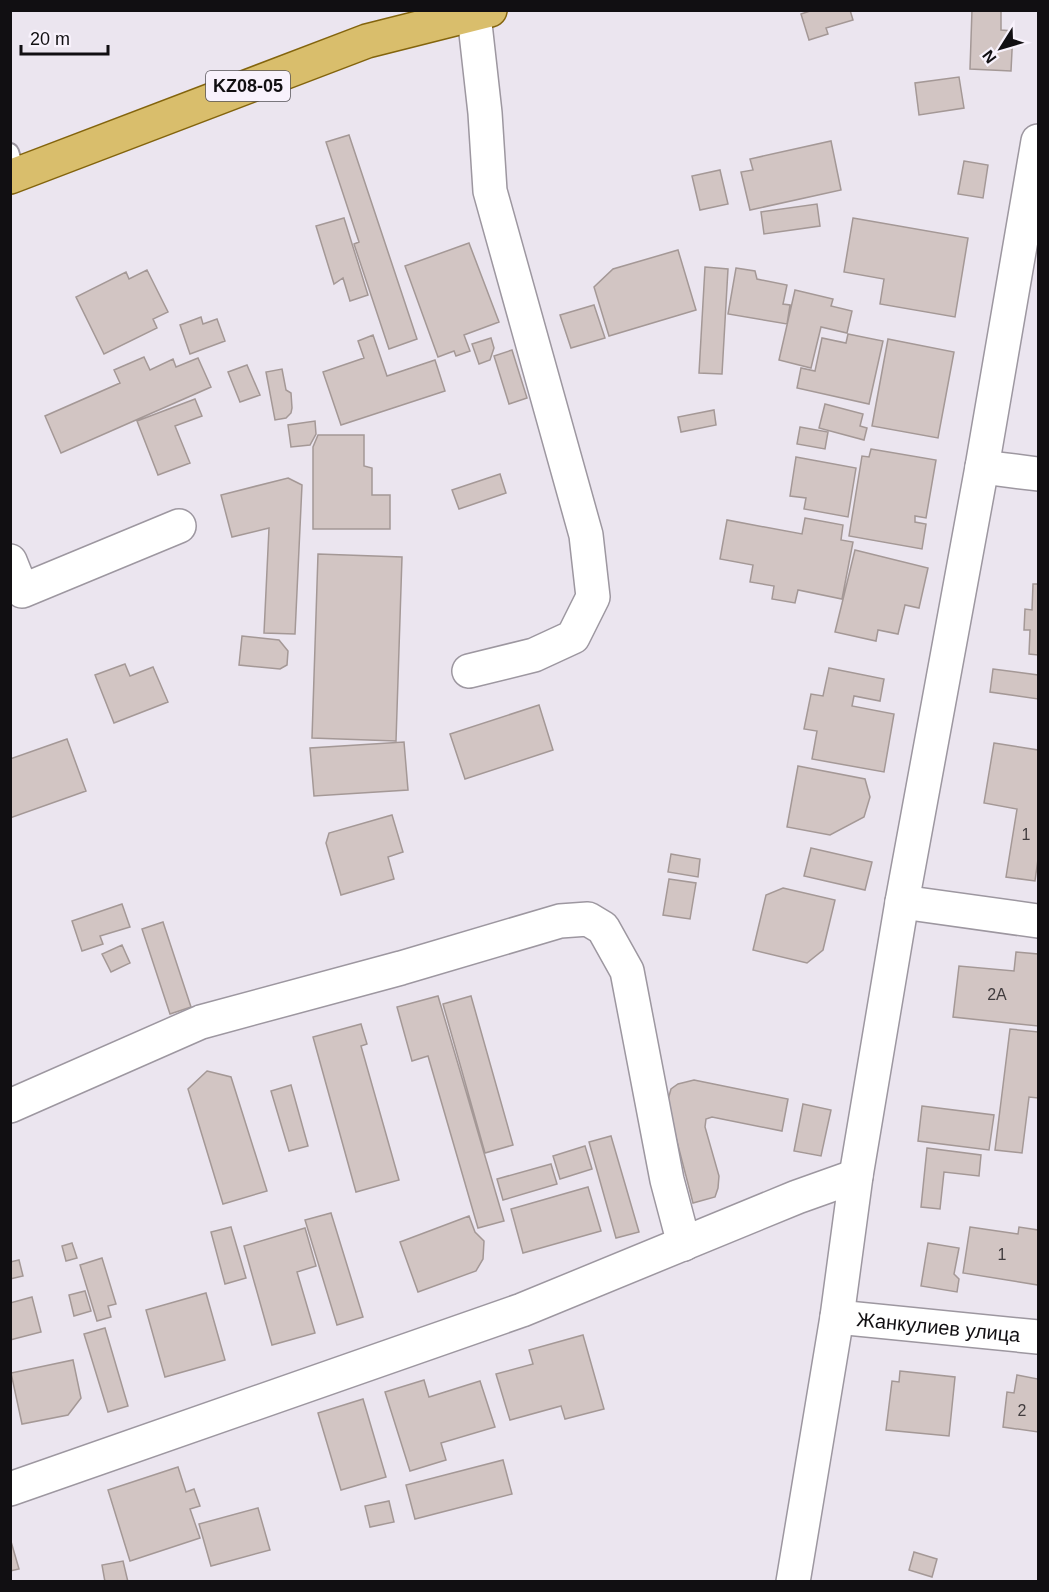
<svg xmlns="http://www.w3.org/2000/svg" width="1049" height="1592" viewBox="0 0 1049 1592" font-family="Helvetica,sans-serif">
  <rect width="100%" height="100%" fill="#ebe5ef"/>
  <path fill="#d2c5c3" stroke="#a49896" stroke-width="1.5" d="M813,10H850L853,20L826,28L828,34L809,40L801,14Z
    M972,10H1001V30L1013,31L1011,71L970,69Z
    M959,77L964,108L919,115L915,83Z
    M349,135L417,339L389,349L354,244L359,242L326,142Z
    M831,141L841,190L750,210L741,172L753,170L750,159Z
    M964,161L988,165L983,198L958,194Z
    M720,170L728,204L700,210L692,176Z
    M817,204L820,226L764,234L761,212Z
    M344,218L368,295L350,301L343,278L334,284L316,226Z
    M853,218L968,238L955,317L880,304L884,279L844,272Z
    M469,243L499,322L464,335L470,351L456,356L454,351L438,357L405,266Z
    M678,250L696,310L609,336L594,287L613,269Z
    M705,267L728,269L722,374L699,373Z
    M736,268L755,271L757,279L787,285L783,304L790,305L787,324L728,314Z
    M147,270L168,312L153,319L157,328L104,354L76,297L126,272L129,279Z
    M795,290L833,299L831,306L852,311L847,333L821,327L811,368L779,360Z
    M594,305L605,338L571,348L560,315Z
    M201,317L203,324L217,319L225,341L190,354L180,325Z
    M848,334L883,341L869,404L797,388L801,368L815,371L822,338L846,343Z
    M373,335L387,376L435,360L445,391L341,425L323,372L364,358L358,341Z
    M491,338L494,348L490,360L479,364L472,344Z
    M888,339L954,352L938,438L872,426Z
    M512,350L527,398L509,404L494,356Z
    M144,357L150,370L173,359L176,367L198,358L211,387L61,453L45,416L120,383L114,370Z
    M247,365L260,395L240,402L228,372Z
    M282,369L286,390L291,393L292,408L291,413L286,418L275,420L266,372Z
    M195,399L202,416L175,426L190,463L158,475L137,421Z
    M825,404L863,414L860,426L867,428L864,440L819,428Z
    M714,410L716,425L681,432L678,417Z
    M315,421L316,434L310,445L291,447L288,425Z
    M800,427L828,432L825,449L797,444Z
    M318,435H364V466L372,468V495H390V529H313V447Z
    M871,449L936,460L926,518L915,516V522L926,524L922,549L849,536L862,456L869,457Z
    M796,457L856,468L848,517L804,509L806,498L790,496Z
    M500,474L506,493L459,509L452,490Z
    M288,478L302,485L295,634L264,633L269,528L232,537L221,495Z
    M805,518L843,525L841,540L853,542L842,599L798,590L795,603L772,599L774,586L750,582L753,565L720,559L727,520L802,534Z
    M855,550L928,568L919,608L905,605L898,634L878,630L876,641L835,632Z
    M318,554L402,557L396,741L312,738Z
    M1033,584H1038V655L1029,654L1030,630H1024L1025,609L1032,610Z
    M242,636L279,640L288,651L287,665L280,669L239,665Z
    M125,664L130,676L153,667L168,702L114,723L95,675Z
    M829,668L884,679L880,701L854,696L852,706L894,714L884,772L812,759L817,731L804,729L811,694L823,696Z
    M993,669L1038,675V699L990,692Z
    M539,705L553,750L465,779L450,734Z
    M67,739L86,791L10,818V759Z
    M404,742L408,790L314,796L310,748Z
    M994,743L1038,750V859L1035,881L1006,877L1017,809L984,803Z
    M798,766L865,779L870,797L864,817L830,835L787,827Z
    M392,815L403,852L388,857L394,879L341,895L326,843L329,833Z
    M811,848L872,862L865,890L804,876Z
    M671,854L700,859L698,877L668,872Z
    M669,879L696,883L690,919L663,915Z
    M783,888L835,900L823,950L807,963L753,950L766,895Z
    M122,904L130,927L100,936L103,944L82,951L72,921Z
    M163,922L191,1007L170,1014L142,929Z
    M122,945L130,963L111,972L102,954Z
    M1016,952L1038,954V1026L953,1017L959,966L1014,971Z
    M438,996L504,1221L478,1228L428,1056L412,1061L397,1007Z
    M471,996L513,1145L485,1153L443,1004Z
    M361,1024L367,1044L361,1046L399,1180L356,1192L313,1037Z
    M1038,1027V1098L1029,1097L1022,1153L995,1150L1010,1029L1038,1032Z
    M207,1071L231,1077L267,1191L223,1204L188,1089Z
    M694,1080L788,1099L782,1131L712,1117L706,1119L705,1127L719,1176L718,1188L715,1197L693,1203L667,1103L671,1089L678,1084Z
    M291,1085L308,1146L289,1151L271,1091Z
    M803,1104L831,1110L821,1156L794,1151Z
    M922,1106L994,1115L989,1150L918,1141Z
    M611,1136L639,1232L616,1238L589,1142Z
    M585,1146L592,1169L560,1179L553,1156Z
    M927,1148L981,1155L979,1176L944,1172L940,1209L921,1207Z
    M551,1164L557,1184L503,1200L497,1179Z
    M588,1187L601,1231L523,1253L511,1209Z
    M331,1213L363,1317L337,1325L305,1220Z
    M469,1216L475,1232L484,1241L483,1259L476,1271L418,1292L400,1242Z
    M231,1227L246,1278L225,1284L211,1232Z
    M970,1227L1018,1234L1019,1227L1038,1230V1285L963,1273Z
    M305,1228L316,1266L297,1272L315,1333L272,1345L244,1246Z
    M72,1243L77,1258L66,1261L62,1246Z
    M928,1243L959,1248L954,1274L959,1279L957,1292L921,1286Z
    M102,1258L116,1304L108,1306L111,1317L97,1321L80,1265Z
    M19,1260L23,1276L10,1279V1262Z
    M85,1291L91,1311L74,1316L69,1295Z
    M206,1293L225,1360L165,1377L146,1310Z
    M32,1297L41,1332L10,1340V1303Z
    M105,1328L128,1406L108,1412L84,1334Z
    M583,1335L604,1409L565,1419L561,1406L510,1420L496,1374L533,1364L529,1350Z
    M73,1360L81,1398L68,1415L22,1424L11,1373Z
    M900,1371L955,1377L949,1436L886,1430L892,1381L899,1382Z
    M1017,1375L1038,1379V1432L1003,1427L1007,1392L1014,1393Z
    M424,1380L429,1397L480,1381L495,1427L441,1443L446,1460L410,1471L385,1392Z
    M363,1399L386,1477L341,1490L318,1413Z
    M503,1460L512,1494L415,1519L406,1485Z
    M178,1467L186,1492L194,1489L200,1506L190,1509L200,1538L130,1561L108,1490Z
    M389,1501L394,1522L370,1527L365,1506Z
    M258,1508L270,1550L211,1566L199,1524Z
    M10,1538L19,1569L10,1571Z
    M914,1552L937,1559L932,1577L909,1570Z
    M123,1561L128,1582H105L102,1565Z"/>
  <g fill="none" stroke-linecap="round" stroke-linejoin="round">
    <defs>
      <path id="lane" d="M10,152L17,174"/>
      <g id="street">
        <path d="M982,467L1038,474"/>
        <path d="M10,561L22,591L179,526"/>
        <path d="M469,671L534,655L573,637L593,597L586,535L490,191L485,113L474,15"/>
        <path d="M902,902L1038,921"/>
        <path d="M10,1106L201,1022L401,968L560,921L588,919L603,928L627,971L667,1180L684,1244"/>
        <path id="s1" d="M837,1317L1038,1337"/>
        <path d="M10,1489L522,1310L797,1197L856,1176"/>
        <path d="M793,1582L837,1317L856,1176L902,902L982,467L1038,141"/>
      </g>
      <path id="primary" d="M10,177L367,41L490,10"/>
    </defs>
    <use href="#lane" stroke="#9d97a0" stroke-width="20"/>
    <use href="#street" stroke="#9d97a0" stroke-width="36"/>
    <use href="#primary" stroke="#83640d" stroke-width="36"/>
    <use href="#lane" stroke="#fff" stroke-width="16"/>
    <use href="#street" stroke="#fff" stroke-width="33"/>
    <use href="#primary" stroke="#d9be6c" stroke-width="33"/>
  </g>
  <g text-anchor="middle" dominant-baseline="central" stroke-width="6" stroke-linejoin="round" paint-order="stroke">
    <g font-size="16" fill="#413c3e">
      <text x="1026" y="834">1</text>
      <text x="997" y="994">2А</text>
      <text x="1002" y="1254">1</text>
      <text x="1022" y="1410">2</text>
    </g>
    <rect fill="#f8f2fc" stroke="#565358" stroke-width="1.5" x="206" y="71" width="84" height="30" rx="4.5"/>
    <g font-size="18" font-weight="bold" fill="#110f12">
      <text x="248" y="86">KZ08-05</text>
    </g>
    <g font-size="20" fill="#110f12" stroke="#f8f2fc">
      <text stroke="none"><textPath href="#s1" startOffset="102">Жанкулиев улица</textPath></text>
    </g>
  </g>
  <rect width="1049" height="1592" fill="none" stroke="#110f12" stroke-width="24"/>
  <g transform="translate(1001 48) rotate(233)" stroke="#f8f2fc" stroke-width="4.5" paint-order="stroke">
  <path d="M0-4.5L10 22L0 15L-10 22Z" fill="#110f12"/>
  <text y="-9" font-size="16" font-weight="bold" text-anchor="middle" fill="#110f12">N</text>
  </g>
  <path d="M21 45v9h87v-9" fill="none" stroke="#110f12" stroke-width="3"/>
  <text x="30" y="45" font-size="18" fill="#110f12" stroke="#f8f2fc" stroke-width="4.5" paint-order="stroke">20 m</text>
</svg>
